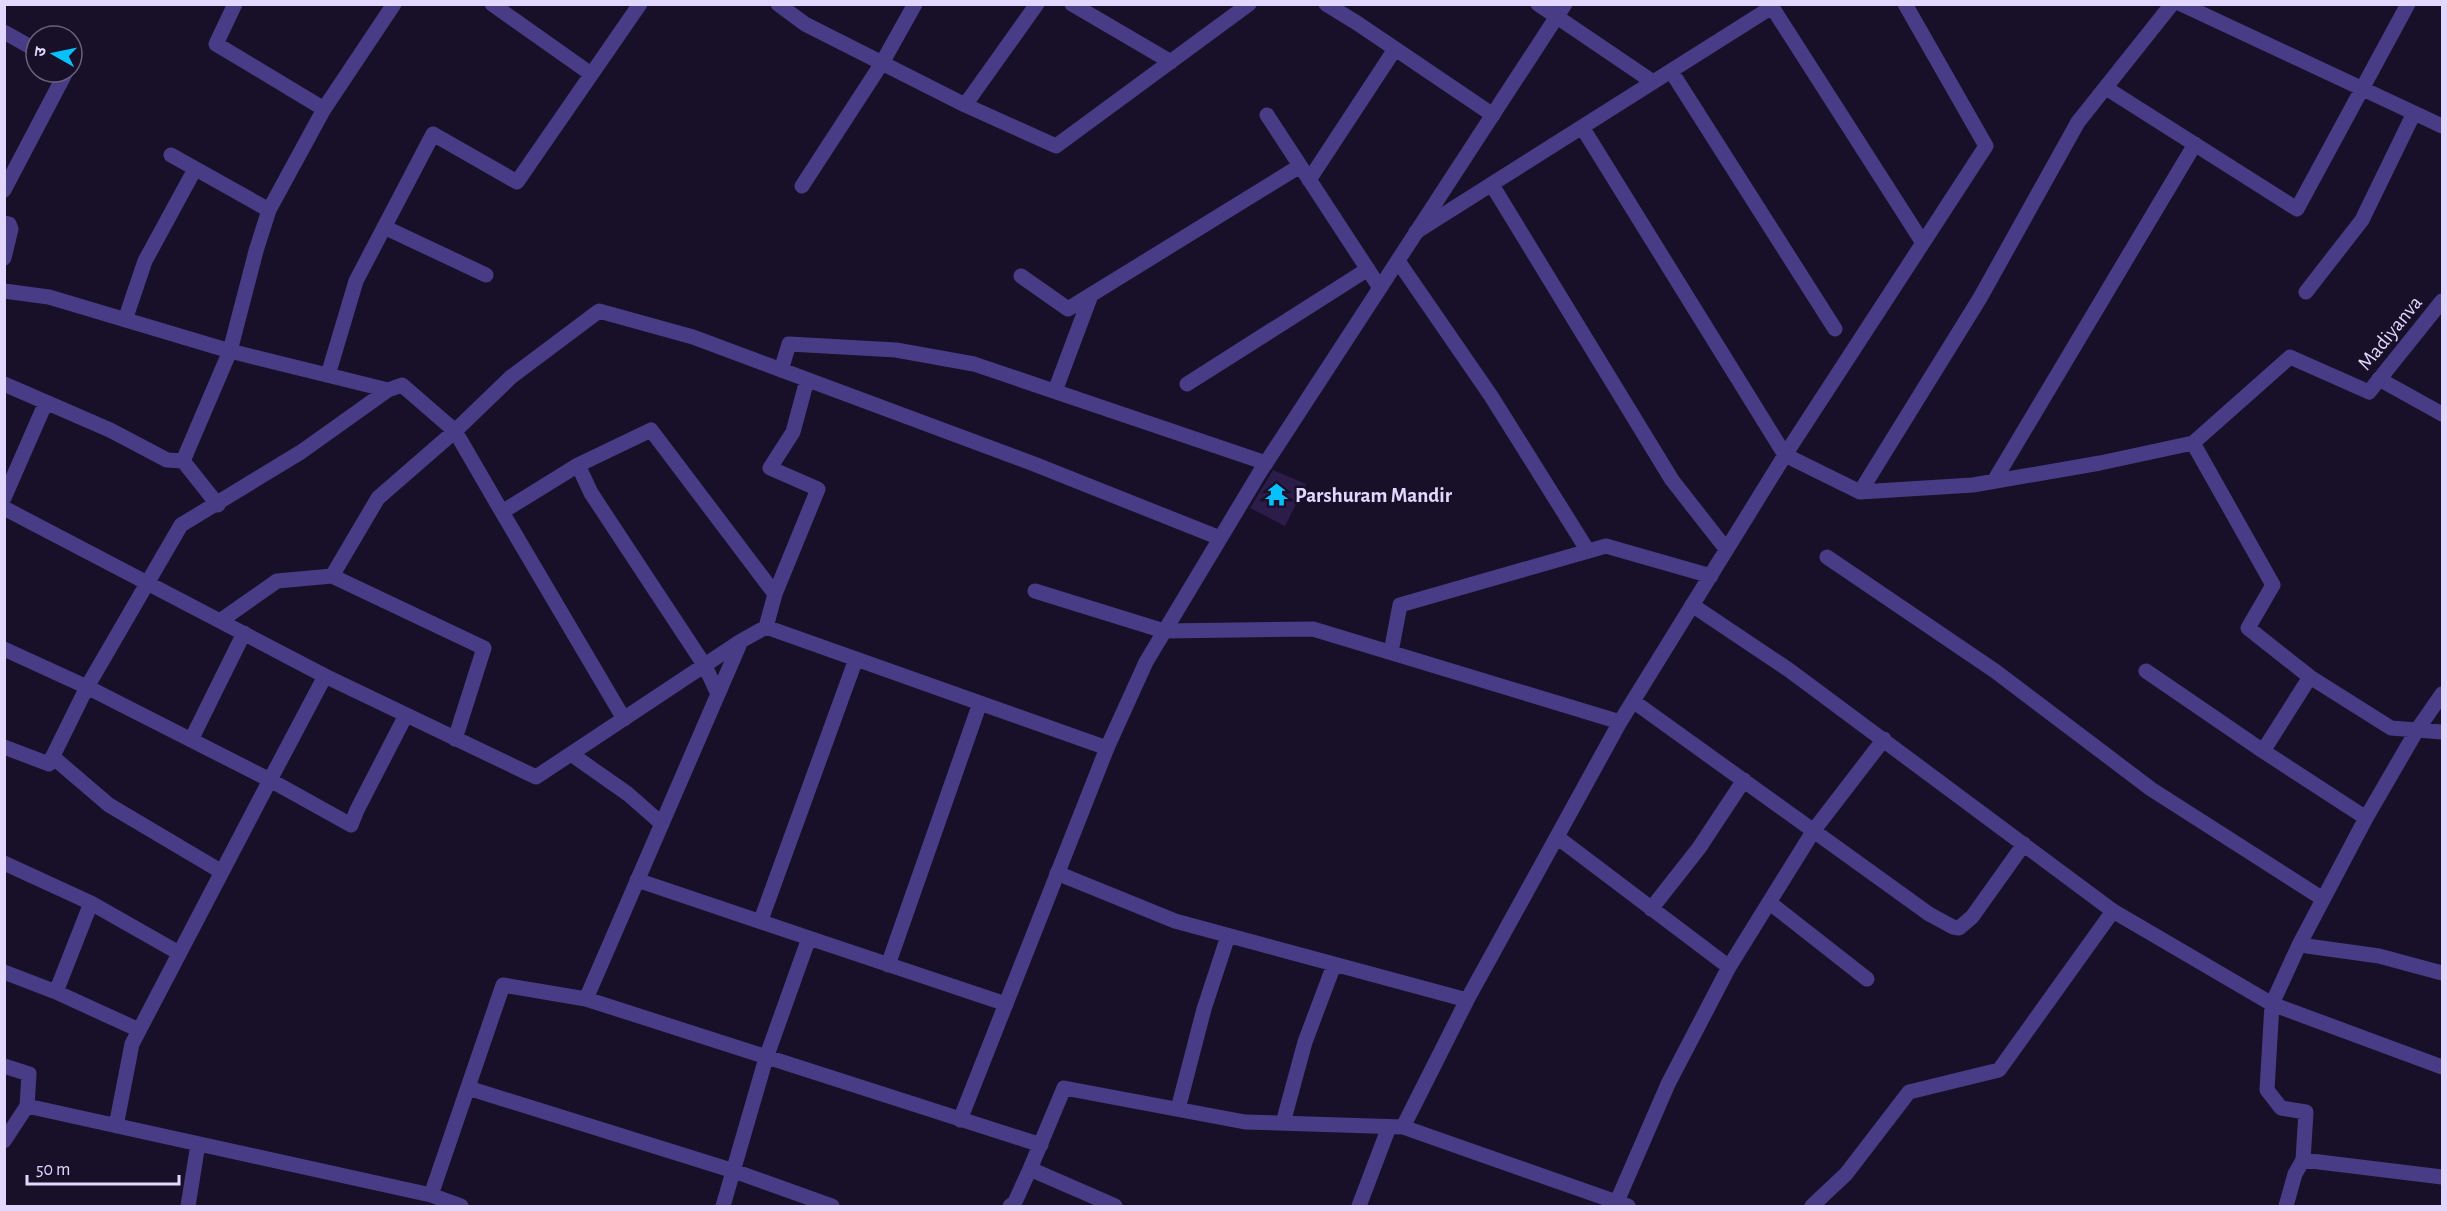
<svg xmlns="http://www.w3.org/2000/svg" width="2447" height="1211" viewBox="0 0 2447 1211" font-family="'Alegreya Sans','Noto Sans Devanagari',sans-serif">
  <rect width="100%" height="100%" fill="#181028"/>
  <path fill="#2c1c49" d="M1273,470L1306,484L1285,526L1250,508Z"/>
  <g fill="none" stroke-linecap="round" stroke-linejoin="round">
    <path stroke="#493c86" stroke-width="15" d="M235,4L216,44L324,109
      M492,4L591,74
      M778,4L805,24L965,105L1056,146L1249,4
      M1072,4L1171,62
      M1326,4L1357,23L1493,115
      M1538,4L1653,82
      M2181,4L2442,126
      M4,32L36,50
      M1671,71L1835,329
      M2106,88L2297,209L2408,4
      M965,105L1037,4
      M1267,115L1380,288
      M1582,127L1785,455L1986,146L1905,4
      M171,155L269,210
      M1309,180L1395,49
      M1492,185L1672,480L1726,549
      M802,186L882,63L915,4
      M4,190L66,72
      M4,223L9,224L11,229L4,258
      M384,227L486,275
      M1416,232L1772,7L1923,243
      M1398,261L1491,396L1588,551
      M1021,276L1068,309L1300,166
      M4,291L49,297L230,351L388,390L402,385L455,431L502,512L578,465L651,430L775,594L766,627
      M2306,292L2362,220L2414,113
      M125,320L145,261L195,169
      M781,370L789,344L896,350L974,364L1266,463
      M328,375L356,281L433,134L517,182L640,4
      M2379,379L2442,414
      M4,384L110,430L167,460L183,461L218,505
      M1187,384L1368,269
      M1055,391L1091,295
      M2193,443L2273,585L2248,628L2310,677L2391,728L2442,732
      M183,461L230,351L256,251L269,210L324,109L394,4
      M578,465L591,493L705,666L718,694
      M1994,481L2195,144
      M1860,492L1980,298L2078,122L2172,4
      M4,498L46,402
      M4,508L325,676L536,777L741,641
      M502,512L624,719
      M1827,557L1995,671L2151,789L2323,899
      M332,576L484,648L455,739
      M1035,591L1164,631L1313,629L1620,722L1785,455L1860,492L1973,485L2100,463L2193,443L2290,357L2369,392
      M775,594L818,489L770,468L793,432L807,380
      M1692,605L1789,670L2113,911
      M220,621L277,581L332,576L378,498L455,431L511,377L599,311L693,337L1034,464L1220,538
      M4,649L87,687L181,525L301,452L388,390
      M1391,652L1400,605L1606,546L1711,576
      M2146,671L2263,751L2366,818
      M1633,701L1929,914L1953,927L1959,928L1972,917L2024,844
      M191,740L244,633
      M4,747L49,764L87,687L270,780L325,676
      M2263,751L2310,677
      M571,754L628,794L662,824
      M54,758L109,805L222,872
      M1557,837L1729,967
      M4,863L91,903L179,953
      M1057,873L1175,921L1467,1000L1620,722
      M637,880L809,938L766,1058L723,1206
      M1770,903L1867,979
      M1651,909L1699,848L1744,780
      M761,920L856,659
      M809,938L1006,1004
      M2307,946L2379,956L2442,973
      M888,965L980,703
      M4,972L56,992L139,1030
      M56,992L91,903
      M586,999L741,641L766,627L1107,748
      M4,1066L29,1074L27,1106
      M468,1088L734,1171L832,1206
      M1178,1109L1204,1009L1228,936
      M1283,1123L1305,1042L1334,965
      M116,1126L132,1044L270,780L351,825L357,810L406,715
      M1403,1127L1467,1000
      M4,1141L27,1106L431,1195L461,1206
      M2303,1160L2442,1177
      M1030,1169L1115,1206
      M431,1195L503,985L586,999L1041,1145
      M188,1206L198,1144
      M1010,1206L1015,1202L1030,1169L1064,1088L1245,1122L1403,1127L1628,1206
      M1359,1206L1389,1127
      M1615,1206L1668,1084L1729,967L1814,830L1884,739
      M1812,1206L1846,1174L1909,1092L1999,1070L2113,911L2272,1004L2442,1067
      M2286,1206L2295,1174L2303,1160L2306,1112L2281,1108L2267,1090L2272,1004L2299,945L2366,818L2417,730L2442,694"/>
    <path stroke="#493c86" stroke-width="15" d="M2369,392L2442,301
      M960,1120L1107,748L1146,662L1260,472L1565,4"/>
  </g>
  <defs>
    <symbol id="temple-bare" viewBox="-9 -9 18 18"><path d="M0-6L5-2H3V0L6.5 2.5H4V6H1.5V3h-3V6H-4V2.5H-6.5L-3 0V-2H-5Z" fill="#06c1fc" stroke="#181028" stroke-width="2.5" paint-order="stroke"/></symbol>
  </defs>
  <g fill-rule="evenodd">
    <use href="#temple-bare" x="1260" y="478" width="33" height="33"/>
  </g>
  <g text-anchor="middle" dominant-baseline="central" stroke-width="5" stroke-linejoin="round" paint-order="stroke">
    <g font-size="21" fill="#e2d8ff" stroke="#181028">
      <text transform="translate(2390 333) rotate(-51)">Madiyanva</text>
    </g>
    <g font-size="21" font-weight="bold" fill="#e2d8ff" stroke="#181028" text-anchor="start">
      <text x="1295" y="495">Parshuram Mandir</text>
    </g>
  </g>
  <rect width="2447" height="1211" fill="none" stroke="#e2d8ff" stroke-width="12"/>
  <g transform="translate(54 54) rotate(279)"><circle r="28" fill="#181028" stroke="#69607e" stroke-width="1.5"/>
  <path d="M0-4.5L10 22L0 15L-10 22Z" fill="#06c1fc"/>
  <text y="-9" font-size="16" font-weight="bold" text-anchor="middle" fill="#e2d8ff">उ</text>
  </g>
  <path d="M27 1175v9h152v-9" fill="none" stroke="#e2d8ff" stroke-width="3"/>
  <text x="36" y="1175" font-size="18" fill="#e2d8ff" stroke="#181028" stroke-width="4.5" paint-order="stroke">50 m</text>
</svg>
